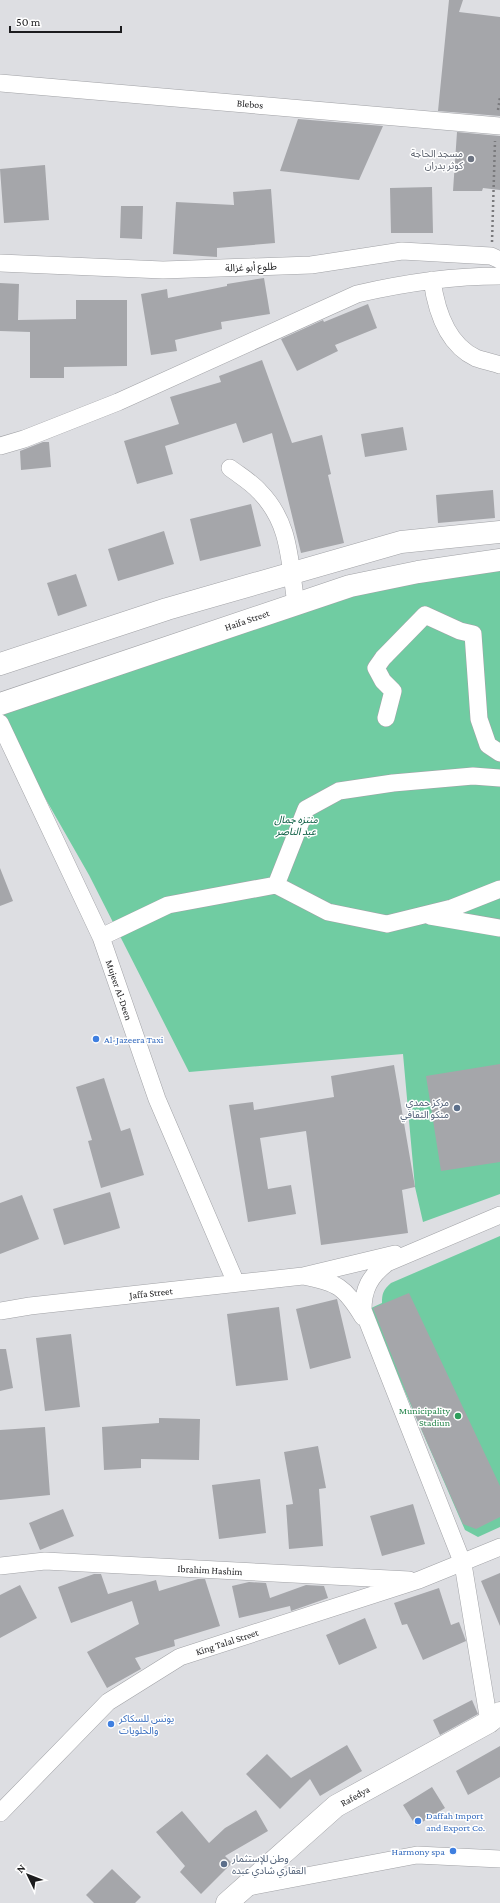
<svg xmlns="http://www.w3.org/2000/svg" width="500" height="1903" viewBox="0 0 500 1903" font-family="'Crimson Pro','Noto Sans Arabic',serif">
  <rect width="100%" height="100%" fill="#dddee2"/>
  <path fill="#70cca2" d="M500,563V1194L423,1222L415,1187L403,1054L189,1072L89,875L0,719V704L418,572Z
    M500,1236V1527L478,1537L465,1530L369,1309L382,1303C382,1294 383,1290 391,1283Z"/>
  <path fill="#a5a6aa" d="M449,0H463L459,12L500,17V116L438,111Z
    M298,119L383,126L359,180L280,171Z
    M457,132L500,136V190L483,188L482,191H453Z
    M45,165L49,220L4,223L0,169Z
    M432,187L433,233H391L390,188Z
    M271,189L275,243L217,248V257L173,254L176,202L234,205L233,192Z
    M121,206H143L142,239L120,238Z
    M264,278L270,314L221,322L222,329L175,340L177,351L151,355L141,294L167,289L168,298L227,286V284Z
    M0,283L19,284L18,320L76,319V300H127V366L64,367V378H30V332L0,331Z
    M368,304L377,328L335,345L338,351L297,371L281,339L323,320L324,322Z
    M262,360L292,443L322,435L331,474L328,475L344,543L301,553L272,433L243,443L236,423L165,446L173,474L137,484L124,441L179,424L170,397L221,382L219,376Z
    M403,427L407,450L365,457L361,434Z
    M43,442H49L51,467L21,470L20,451Z
    M493,490L495,518L438,523L436,495Z
    M251,504L261,546L200,561L190,519Z
    M164,531L174,564L118,581L108,549Z
    M76,574L87,606L58,616L47,583Z
    M0,868L13,901L0,906Z
    M500,1064V1162L441,1171L426,1076Z
    M394,1065L415,1187L402,1190L408,1233L321,1245L306,1131L260,1138L268,1189L291,1185L296,1214L248,1222L229,1105L253,1102L254,1110L334,1097L331,1076Z
    M104,1078L121,1131L130,1128L144,1175L101,1188L88,1141L92,1140L76,1087Z
    M110,1192L120,1228L64,1245L53,1209Z
    M22,1195L39,1239L0,1254V1203Z
    M409,1293L500,1486V1517L476,1529L463,1524L416,1417L373,1308Z
    M337,1299L351,1358L310,1369L296,1309Z
    M279,1307L288,1380L236,1386L227,1314Z
    M71,1334L80,1407L45,1411L36,1338Z
    M0,1349H6L13,1388L0,1391Z
    M159,1418L200,1419L199,1460L141,1459V1468L104,1470L102,1427L159,1423Z
    M45,1427L50,1495L0,1500V1430Z
    M318,1446L326,1488L319,1489L323,1546L289,1549L286,1505L293,1504L284,1452Z
    M260,1479L266,1533L219,1539L212,1485Z
    M413,1504L425,1544L382,1556L370,1516Z
    M63,1509L74,1536L40,1550L29,1523Z
    M500,1573V1626L481,1581Z
    M94,1574H101L108,1594L156,1580L159,1591L198,1579H205L220,1626L174,1640L175,1646L135,1658L141,1669L107,1688L87,1652L139,1624L132,1601L71,1623L58,1587Z
    M249,1582L266,1583L270,1598L306,1585L324,1586L328,1598L291,1611L290,1606L239,1618L232,1586Z
    M20,1585L37,1618L0,1638V1595Z
    M439,1588L451,1625L459,1622L466,1641L423,1660L407,1624L402,1625L394,1603Z
    M365,1618L377,1648L339,1665L326,1635Z
    M472,1700L478,1714L440,1735L433,1720Z
    M347,1745L362,1771L320,1796L310,1779L280,1809L246,1774L267,1754L291,1778Z
    M500,1746V1777L468,1795L456,1771Z
    M432,1787L445,1808L416,1826L403,1805Z
    M256,1810L268,1831L225,1856L232,1863L201,1894L180,1872L185,1866L156,1832L182,1811L209,1843L225,1828Z
    M112,1869L141,1897L135,1903H94L86,1895Z"/>
  <g fill="none" stroke-linecap="round" stroke-linejoin="round">
    <defs>
      <path id="street" d="M0,83L500,126
        M0,263L163,270L311,265L402,251L491,256L500,260
        M432,280C436,309 446,344 476,358C484,361 492,362 500,365
        M0,446L24,439L118,402L357,294C404,283 451,276 500,276
        M230,468C239,475 251,482 259,491C291,523 289,561 296,603
        M386,718L393,691L383,681L376,668L383,658L425,615L460,631L473,634L479,719L488,745L500,753
        M0,723L101,937L157,1099L236,1283
        M276,885L306,809L339,791L393,783L473,776L500,778
        M430,916L500,928
        M101,937L168,905L276,885L328,912L387,924L452,908L500,889
        M0,1311L30,1306L303,1276
        M363,1317C344,1286 338,1283 303,1276L395,1254
        M0,1566L45,1561L409,1580
        M498,1718L489,1722L463,1564L363,1310C363,1289 370,1276 387,1263L500,1215
        M0,1813L108,1702L180,1657L419,1580L500,1547
        M243,1888L417,1855L500,1859"/>
      <path id="secondary" d="M0,664L167,609L401,542L500,532
        M0,704L350,586L418,572L500,560
        M227,1903L336,1806L489,1722L500,1713"/>
    </defs>
    <use href="#street" stroke="#a1a2a6" stroke-width="18"/>
    <use href="#secondary" stroke="#a1a2a6" stroke-width="23"/>
    <path stroke="#7a7a7d" stroke-width="2.5" stroke-dasharray="2 3" stroke-linecap="butt" d="M498,110L500,97
      M492,242L495,141"/>
    <use href="#street" stroke="#fff" stroke-width="17"/>
    <use href="#secondary" stroke="#fff" stroke-width="22"/>
  </g>
  <circle fill="#6b7280" stroke="#fff" stroke-width="1.5" cx="471" cy="159" r="4"/>
  <g fill="#3f7fe0" stroke="#fff" stroke-width="1.5">
    <circle cx="96" cy="1039" r="4"/>
    <circle cx="111" cy="1724" r="4"/>
    <circle cx="418" cy="1821" r="4"/>
    <circle cx="453" cy="1851" r="4"/>
  </g>
  <g fill="#5c6f8a" stroke="#fff" stroke-width="1.5">
    <circle cx="457" cy="1108" r="4"/>
    <circle cx="224" cy="1864" r="4"/>
  </g>
  <circle fill="#2e9e5b" stroke="#fff" stroke-width="1.5" cx="458" cy="1416" r="4"/>
  <g text-anchor="middle" dominant-baseline="central" stroke-width="3" stroke-linejoin="round" paint-order="stroke">
    <g font-size="10" fill="#1c1c1e" stroke="#fff">
      <text transform="translate(250 104) rotate(5)">Blebos</text>
      <text transform="translate(251 267) rotate(-2)">طلوع أبو غزالة</text>
      <text transform="translate(247 620) rotate(-19)">Haifa Street</text>
      <text transform="translate(119 990) rotate(71)">Mujeer Al-Deen</text>
      <text transform="translate(151 1293) rotate(-6)">Jaffa Street</text>
      <text transform="translate(210 1570) rotate(3)">Ibrahim Hashim</text>
      <text transform="translate(227 1642) rotate(-18)">King Talal Street</text>
      <text transform="translate(355 1796) rotate(-29)">Rafedya</text>
    </g>
    <g font-size="10" fill="#5b616d" stroke="#fff" text-anchor="end">
      <text x="463" y="153">مسجد الحاجة<tspan x="463" dy="12">كوثر بدران</tspan></text>
    </g>
    <g font-size="10" font-style="italic" fill="#00563a" stroke="#fff">
      <text x="296" y="819">منتزه جمال<tspan x="296" dy="12">عبد الناصر</tspan></text>
    </g>
    <g font-size="10" fill="#366cbe" stroke="#fff" text-anchor="start">
      <text x="104" y="1039">Al-Jazeera Taxi</text>
      <text x="119" y="1718">يونس للسكاكر<tspan x="119" dy="12">والحلويات</tspan></text>
      <text x="426" y="1815">Daffah Import<tspan x="426" dy="12">and Export Co.</tspan></text>
      <text x="445" y="1851" text-anchor="end">Harmony spa</text>
    </g>
    <g font-size="10" fill="#4e5e75" stroke="#fff" text-anchor="end">
      <text x="449" y="1102">مركز حمدي<tspan x="449" dy="12">منكو الثقافي</tspan></text>
      <text x="232" y="1858" text-anchor="start">وطن للإستثمار<tspan x="232" dy="12">العقاري شادي عبده</tspan></text>
    </g>
    <g font-size="10" fill="#27864d" stroke="#fff" text-anchor="end">
      <text x="450" y="1410">Municipality<tspan x="450" dy="12">Stadiun</tspan></text>
    </g>
  </g>
  <g transform="translate(28 1875) rotate(313)" stroke="#ffffff" stroke-width="3" paint-order="stroke">
  <path d="M0-3L7 15L0 10L-7 15Z" fill="#1c1c1e"/>
  <text y="-6" font-size="11" font-weight="bold" text-anchor="middle" fill="#1c1c1e">N</text>
  </g>
  <path d="M10 26v6h111v-6" fill="none" stroke="#1c1c1e" stroke-width="2"/>
  <text x="16" y="26" font-size="12" fill="#1c1c1e" stroke="#ffffff" stroke-width="3" paint-order="stroke">50 m</text>
</svg>
